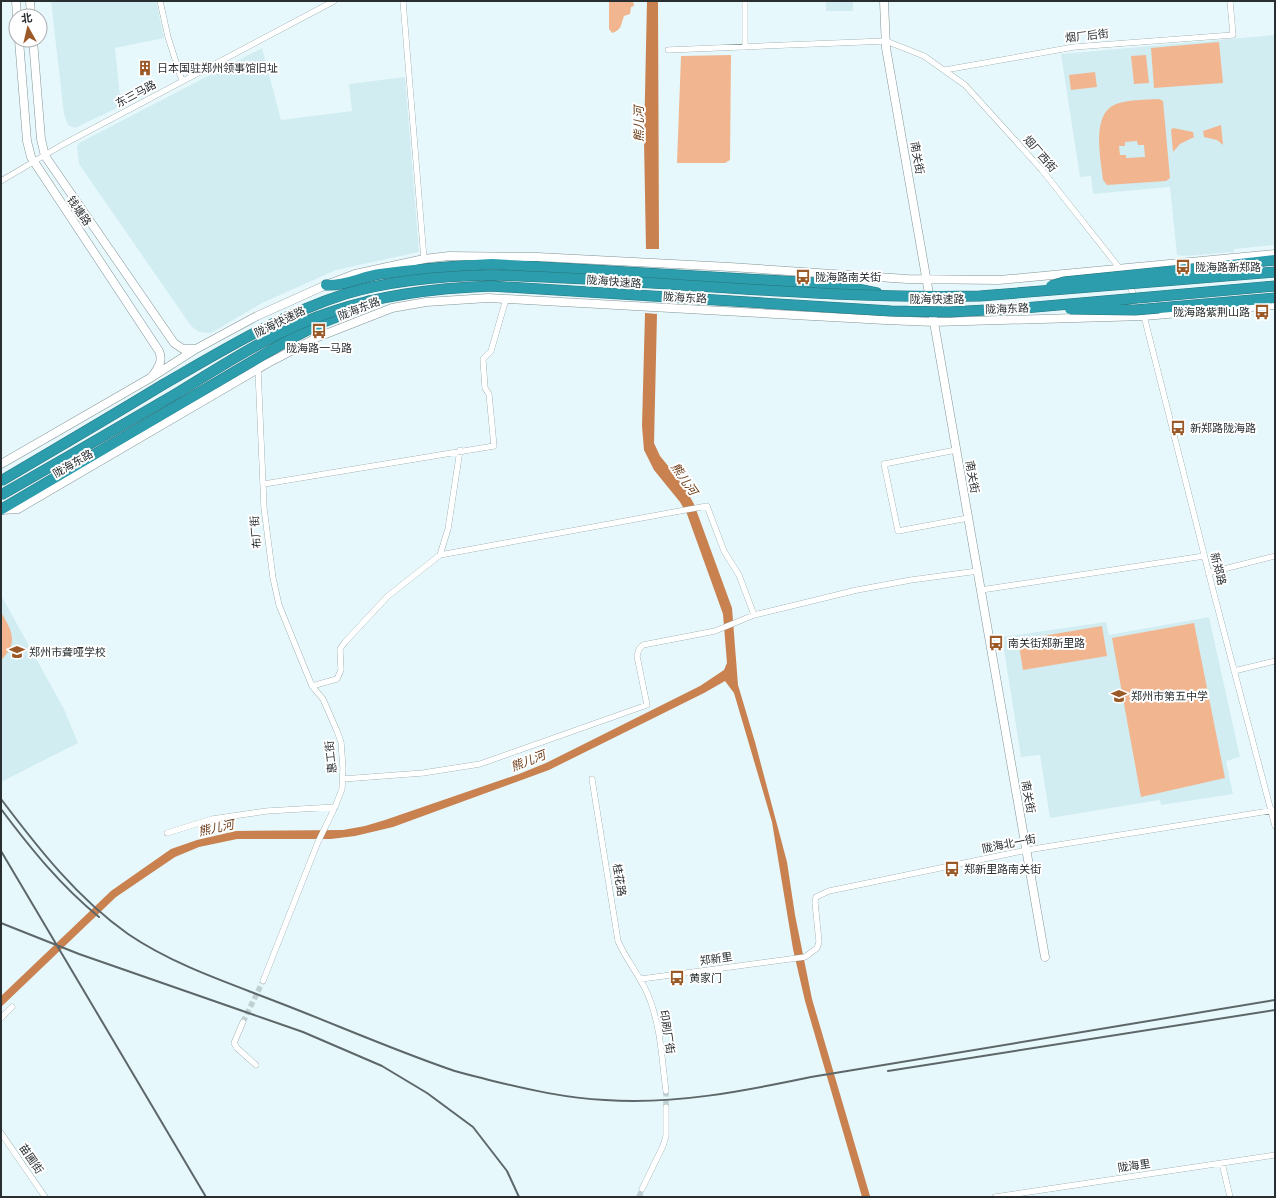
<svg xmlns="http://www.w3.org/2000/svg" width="1276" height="1198" viewBox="0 0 1276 1198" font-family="'Roboto Serif','Noto Sans SC',serif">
  <rect width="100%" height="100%" fill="#e6f8fb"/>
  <path fill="#d2edf2" d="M51,1H156L164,38L115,48L121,106L75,128L68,125L64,114Z
    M826,1H853V11H826Z
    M1275,35V245L1234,249V252L1210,254L1183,256L1177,255L1170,187L1093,194L1091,176L1080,177L1061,54Z
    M262,48L281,120L352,111L349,84L405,77L419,252L336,270L262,303L211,333L199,332L191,326L79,164L77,147L79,143Z
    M1,595L64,709L78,743L1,782Z
    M1209,617L1240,757L1226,761L1233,794L1161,805L1160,800L1050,818L1040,755L1021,757L1002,637L1106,622L1109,635Z"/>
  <path fill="#f1b68f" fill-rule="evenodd" d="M609,1H633L634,6L631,7L630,14L624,16C621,24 622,30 612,33L609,29Z
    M1219,42L1223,83L1154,88L1151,48Z
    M731,55L730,160L725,163H677L681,56Z
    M1146,55L1149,83L1134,84L1131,56Z
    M1095,72L1097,87L1071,90L1069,75Z
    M1159,99L1163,101L1170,178L1166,181L1107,185L1103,180C1101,161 1091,116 1114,105C1127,99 1145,100 1159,99ZM1137,141L1138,145H1144L1145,157L1126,158V155H1120L1119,146H1125V142Z
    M1221,125L1223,145L1217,140L1204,137L1203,131Z
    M1173,128L1193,132L1194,137L1180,144L1173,152L1171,130Z
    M1,612C12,631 19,643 1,660Z
    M1194,623L1225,778L1141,797L1112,638Z
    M1102,626L1107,656L1023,670L1018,640Z"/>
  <path fill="#c98150" d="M647,1H658L659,249H646L644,140Z
    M645,313L657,314L654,443L660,456L682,483L694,504L732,608L738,685L755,742L787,862L795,915L812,999L870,1196L862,1197L805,1001L793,949L772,822L734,693L725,681L704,693L549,770L393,827L355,836L331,839H237L199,847L175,857L116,897L1,1007V996L111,891L171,849L197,840L236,831L343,830L365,826L385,820L519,774L546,763L700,686L724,670L727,663L723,614L687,514L680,502L654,470L644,450L642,426Z"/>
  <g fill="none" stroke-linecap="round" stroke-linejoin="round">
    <path stroke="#c0d0d3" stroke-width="5.5" stroke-dasharray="5.5 3" stroke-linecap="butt" d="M243,1022L263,981
      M666,1091V1107
      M639,1197L642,1189"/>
    <defs>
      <path id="street" d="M160,1L168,37L182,81
        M403,1L424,259
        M745,1V47
        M668,50L886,41L924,56L965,85L1042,170L1121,270
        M945,70L1074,47L1233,35L1230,1
        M1,181L62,145L334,1
        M1128,283L1144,316L1214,594L1275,826
        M258,369L264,508L273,578L279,605L312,686L323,699L337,731L341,742L343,768L342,789L335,807L318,842L263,981
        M956,450L884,464L898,531L968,518
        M264,484L494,446L489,394L485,388L483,359L491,351L506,299
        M440,555L707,506L724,551L739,575L754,615
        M1208,573L1275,556
        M981,590L1204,556
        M1234,671L1275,661
        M312,686L337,679L341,670L340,649L345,642L388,596L440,555L448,529L460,450
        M343,779L423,773L480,764L647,705L637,656L639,649L643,645L715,631L754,615L857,590L911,580L978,571
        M592,779L618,941C627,962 643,979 650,1000C661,1029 662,1062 666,1091
        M167,833L212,819L267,811L335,807
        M641,979L805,957L817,948L819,942L815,902L816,897L829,891L1027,850L1275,810
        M1,1018L12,1007
        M243,1022L234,1043L237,1048L256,1065
        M1,1133L45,1197
        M1222,1163L1230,1197
        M642,1189L663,1146L666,1136V1107
        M995,1197L1275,1155"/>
      <path id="secondary" d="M16,1L17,16
        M30,1L31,16
        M884,1L886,48L1045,957
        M19,40L27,141L31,157L159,351C163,360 159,367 153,375
        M33,40L41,139L45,156L174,343L183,349H195
        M1,464L152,377L196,349L257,316L326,285L355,274L424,259L449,256L538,257L730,267L907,279L999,280L1275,254
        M2,510L18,509L268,363L318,337L392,308L426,302L488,298L885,320L934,322L1144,316L1275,305"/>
      <path id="highway" d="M1222,266L1275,260
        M326,285C346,286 360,277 380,274C417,269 454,266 492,264L833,284L877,293
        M1159,308L1275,298
        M2,509L292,338L319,324L362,307L369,301"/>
    </defs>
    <use href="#street" stroke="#839496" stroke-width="6"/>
    <use href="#secondary" stroke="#839496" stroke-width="9"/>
    <use href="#highway" stroke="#2a7681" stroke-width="11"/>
    <use href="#street" stroke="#fff" stroke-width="5.5"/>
    <use href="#secondary" stroke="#fff" stroke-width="8"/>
    <use href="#highway" stroke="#2b9dac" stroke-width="10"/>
    <path stroke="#5d6769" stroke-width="2" d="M1,799C38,848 77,898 128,934C175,966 232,984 285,1005C339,1026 394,1050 449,1069C463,1074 479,1077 493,1081C530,1090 566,1098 605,1100C674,1105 744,1091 811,1077L1275,1000
      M1,809C31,849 61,886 99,917
      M1,851L206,1197
      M1,923L79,954L303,1032L382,1066L427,1093L473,1127L507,1171L519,1197
      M888,1071L1275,1010"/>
    <defs>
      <path id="highway-bridge" d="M1051,286L1064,282L1222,266
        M1070,309L1135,310L1159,308
        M1,481C55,449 110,417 164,384C223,350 280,315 345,294C391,280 443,276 491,275C654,279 817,300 980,296L1275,272
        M1,495C59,462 116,429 174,395C225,364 277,329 334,311C385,294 437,288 491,286L891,311L949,312L1024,308L1275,286"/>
    </defs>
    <use href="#highway-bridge" stroke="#2a7681" stroke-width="11" stroke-linecap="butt"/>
    <use href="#highway-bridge" stroke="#2b9dac" stroke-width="10"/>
  </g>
  <defs>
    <symbol id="building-bare" viewBox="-9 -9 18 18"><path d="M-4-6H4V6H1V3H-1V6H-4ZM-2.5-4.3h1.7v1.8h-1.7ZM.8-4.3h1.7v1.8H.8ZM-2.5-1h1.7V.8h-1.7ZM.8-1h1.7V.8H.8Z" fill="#9c5928" stroke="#fff" stroke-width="2.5" paint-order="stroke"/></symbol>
    <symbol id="bus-bare" viewBox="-9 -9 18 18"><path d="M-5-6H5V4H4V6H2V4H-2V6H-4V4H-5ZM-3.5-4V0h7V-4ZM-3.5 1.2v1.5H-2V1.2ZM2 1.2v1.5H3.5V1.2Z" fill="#9c5928" stroke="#fff" stroke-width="2.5" paint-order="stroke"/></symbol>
    <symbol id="school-bare" viewBox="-9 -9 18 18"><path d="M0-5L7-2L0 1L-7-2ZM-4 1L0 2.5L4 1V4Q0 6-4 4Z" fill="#9c5928" stroke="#fff" stroke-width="2.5" paint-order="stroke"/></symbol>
  </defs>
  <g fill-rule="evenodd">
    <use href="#building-bare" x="134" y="57" width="22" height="22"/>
    <use href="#bus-bare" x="1172" y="256" width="22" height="22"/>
    <use href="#bus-bare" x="792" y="266" width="22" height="22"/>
    <use href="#bus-bare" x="1251" y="301" width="22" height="22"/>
    <use href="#bus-bare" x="308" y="320" width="22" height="22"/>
    <use href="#bus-bare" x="1167" y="417" width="22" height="22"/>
    <use href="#bus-bare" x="985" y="632" width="22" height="22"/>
    <use href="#school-bare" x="6" y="641" width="22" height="22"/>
    <use href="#school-bare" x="1108" y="685" width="22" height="22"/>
    <use href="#bus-bare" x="941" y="858" width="22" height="22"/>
    <use href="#bus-bare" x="666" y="967" width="22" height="22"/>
  </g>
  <g text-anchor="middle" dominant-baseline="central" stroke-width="4" stroke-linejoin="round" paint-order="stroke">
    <g font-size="11" fill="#292f31" stroke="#fff">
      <text transform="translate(1087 36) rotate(-6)">烟厂后街</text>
      <text transform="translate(136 94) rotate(-28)">东三马路</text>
      <text transform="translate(1040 154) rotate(49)">烟厂西街</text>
      <text transform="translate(917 158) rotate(80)">南关街</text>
      <text transform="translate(79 211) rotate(56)">钱塘路</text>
      <text transform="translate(614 282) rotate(4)">陇海快速路</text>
      <text transform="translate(685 298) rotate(3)">陇海东路</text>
      <text x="937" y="299">陇海快速路</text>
      <text transform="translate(359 309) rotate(-21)">陇海东路</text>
      <text transform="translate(1007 309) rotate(-2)">陇海东路</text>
      <text transform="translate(280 322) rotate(-26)">陇海快速路</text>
      <text transform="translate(73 464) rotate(-30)">陇海东路</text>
      <text transform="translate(972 477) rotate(80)">南关街</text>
      <text transform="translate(256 532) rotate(-95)">布厂街</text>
      <text transform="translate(1218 569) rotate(76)">新郑路</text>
      <text transform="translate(331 757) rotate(-96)">惠工街</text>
      <text transform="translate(1028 797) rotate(80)">南关街</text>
      <text transform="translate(1009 844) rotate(-11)">陇海北一街</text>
      <text transform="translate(619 880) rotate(81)">桂花路</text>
      <text transform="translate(716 959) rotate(-8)">郑新里</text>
      <text transform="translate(667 1032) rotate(81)">印刷厂街</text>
      <text transform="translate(31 1159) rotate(56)">苗圃街</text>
      <text transform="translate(1134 1166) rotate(-8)">陇海里</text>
    </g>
    <g font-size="11" fill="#292f31" stroke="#fff" text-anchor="start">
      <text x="157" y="68">日本国驻郑州领事馆旧址</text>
      <text x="1195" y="267">陇海路新郑路</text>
      <text x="815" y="277">陇海路南关街</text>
      <text x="1250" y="312" text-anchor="end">陇海路紫荆山路</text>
      <text x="319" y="348" text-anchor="middle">陇海路一马路</text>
      <text x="1190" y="428">新郑路陇海路</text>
      <text x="1008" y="643">南关街郑新里路</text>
      <text x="29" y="652">郑州市聋哑学校</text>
      <text x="1131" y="696">郑州市第五中学</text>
      <text x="964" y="869">郑新里路南关街</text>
      <text x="689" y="978">黄家门</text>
    </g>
    <g font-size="12" font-style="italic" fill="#693914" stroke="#fff">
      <text transform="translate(639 124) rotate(-90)">熊儿河</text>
      <text transform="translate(684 479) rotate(55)">熊儿河</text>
      <text transform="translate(528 761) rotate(-21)">熊儿河</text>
      <text transform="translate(216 828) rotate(-12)">熊儿河</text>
    </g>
  </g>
  <rect width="1276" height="1198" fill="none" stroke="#292f31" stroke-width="4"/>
  <g transform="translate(28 28) rotate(352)"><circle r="19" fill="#ffffff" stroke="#a9acad"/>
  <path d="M0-3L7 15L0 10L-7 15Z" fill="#9c5928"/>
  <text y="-6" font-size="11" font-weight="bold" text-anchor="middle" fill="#292f31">北</text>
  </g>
</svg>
